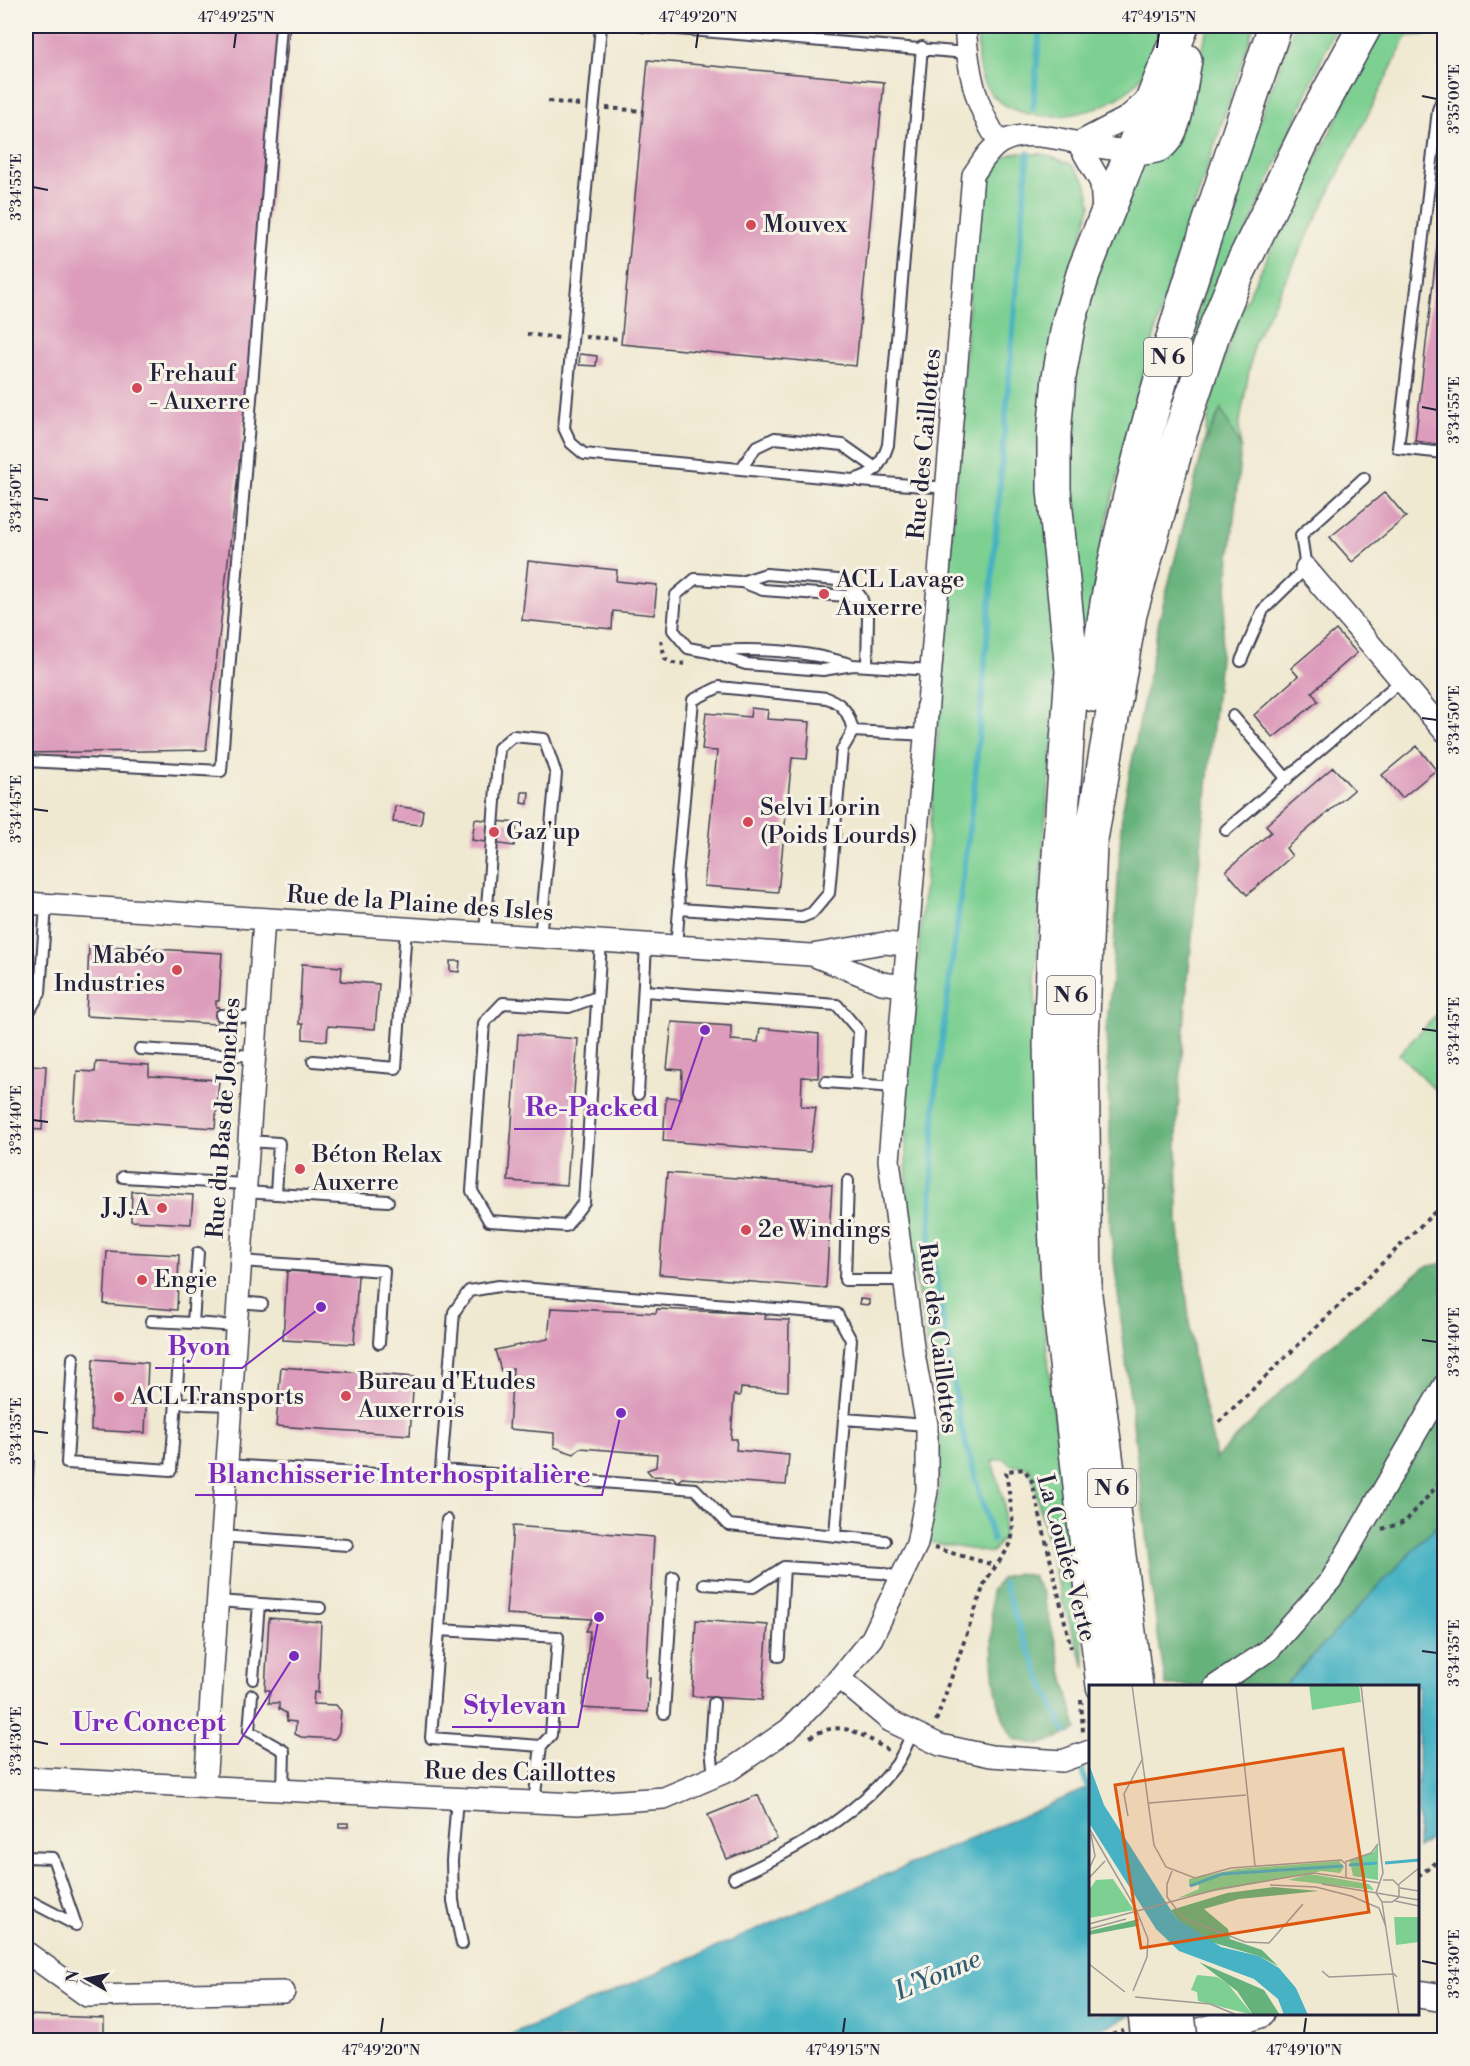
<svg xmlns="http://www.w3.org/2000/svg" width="1470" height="2066" viewBox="0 0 1470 2066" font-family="'Libre Bodoni',serif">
  <rect width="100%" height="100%" fill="#f7f3e8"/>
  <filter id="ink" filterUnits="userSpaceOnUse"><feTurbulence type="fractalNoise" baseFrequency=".0167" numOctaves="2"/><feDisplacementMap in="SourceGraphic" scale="12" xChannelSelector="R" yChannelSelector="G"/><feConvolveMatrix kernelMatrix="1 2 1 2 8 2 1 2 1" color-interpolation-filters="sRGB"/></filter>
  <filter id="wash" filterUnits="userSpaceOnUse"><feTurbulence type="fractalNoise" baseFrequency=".008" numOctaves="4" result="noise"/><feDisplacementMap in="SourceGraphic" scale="24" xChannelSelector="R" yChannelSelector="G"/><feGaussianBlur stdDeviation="1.35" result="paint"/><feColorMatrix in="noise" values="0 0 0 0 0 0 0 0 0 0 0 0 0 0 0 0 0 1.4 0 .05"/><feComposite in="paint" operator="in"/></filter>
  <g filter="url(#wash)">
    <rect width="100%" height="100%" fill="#f0e9d2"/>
    <path fill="#7ed092" stroke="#507966" stroke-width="1.5" d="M978,26H1165C1158,47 1150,69 1133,86C1097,123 997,134 980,72C976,58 978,40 978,26Z
      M1209,26H1254L1169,283L1141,384L1108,516L1081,666L1063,509L1072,346L1130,176L1199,57Z
      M1294,26H1336L1242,243L1107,683L1170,400L1251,144Z
      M1383,26H1429L1424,35L1407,36L1254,343L1239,427L1241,448L1221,409L1204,445L1212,395L1240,312Z
      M1015,153L1042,154L1071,164L1086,182L1091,204L1074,264L1056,646V715L1044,835L1035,984L1041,1301L1085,1667L1062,1600L1030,1468L1011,1465L1003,1458L992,1461L1004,1504L1003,1537L992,1553L927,1542L939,1492L940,1415L908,1237L905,1105L935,766L977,188L994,161Z
      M1444,1007V1099L1399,1054Z"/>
    <path fill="#66b27c" stroke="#446a5c" stroke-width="1.5" d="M1221,409L1241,448L1187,987L1177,1126L1178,1221L1194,1363L1215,1451V1459L1316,1357L1425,1267L1444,1263V1518L1284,1686H1166L1157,1629L1110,1225V1125L1106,1030L1112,980L1122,813L1159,621L1204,445Z
      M1018,1573L1032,1576L1043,1594L1077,1730L1039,1745L1014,1739C988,1702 993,1635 991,1591L1002,1578Z"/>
    <path fill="#46b2c3" stroke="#346a7f" stroke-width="1.5" d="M1444,1518V1830L1418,1848V1686H1284Z
      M1090,1787V2014H1132L1112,2024L1064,2040H500Z"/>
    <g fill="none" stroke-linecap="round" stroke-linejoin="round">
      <path stroke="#46b2c3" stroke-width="6" d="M1033,109L1040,26
        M993,1540L960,1422L930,1244L935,1095L974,792L1028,153
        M1004,1584L1020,1630L1065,1732
        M1081,1768L1090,1792"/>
    </g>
    <g id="blocks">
      <path fill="#dd9cbc" d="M26,26H290L206,750L26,753Z
        M648,60L884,82L856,366L621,344Z
        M1444,185V445L1415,441Z
        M580,354L597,356L596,366L579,365Z
        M1385,492L1406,517L1352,562L1330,537Z
        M528,561L617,570L616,581L657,585L654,615L613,611L612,629L522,620Z
        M1336,630L1357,653L1312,692L1318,701L1273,738L1254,715L1298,676L1291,668Z
        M751,708L768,710L767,719L810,722L807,759L792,758L778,892L704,886L717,751L702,750L706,713L750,717Z
        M1417,746L1436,770L1402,798L1382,775Z
        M1333,767L1354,790L1286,848L1292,856L1247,895L1226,871L1271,832L1266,825Z
        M522,792H529L528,804L521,803Z
        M395,806L423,810L421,825L393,822Z
        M475,819L517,823L514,846L472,840Z
        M89,945L222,953L219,1001H216V1007H219L217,1024L86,1016Z
        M26,947L31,948L28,992H26Z
        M450,961H460L459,972L450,971Z
        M302,964L342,967L341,981L379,984L375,1029L328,1026L327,1041L303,1039V1024H299Z
        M672,1022L731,1026V1040L758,1042L760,1028L819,1034L818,1078L802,1077L801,1106L816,1108L810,1152L663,1141L666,1097L681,1098L682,1070L667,1069Z
        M518,1034L578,1039L567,1185L508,1181Z
        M96,1062L149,1065V1076L219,1080L215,1128L74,1119L77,1071L95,1072Z
        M26,1065L46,1066L42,1130L26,1129Z
        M667,1173L832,1185L826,1288L659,1274Z
        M132,1191L193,1195L191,1224L131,1221Z
        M107,1251L179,1255L177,1310L104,1304Z
        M287,1271L358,1275L354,1344L283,1340Z
        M860,1299L869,1300V1305L859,1304Z
        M551,1308L656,1313L657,1309L766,1314L765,1319L789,1320L788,1391L741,1388L740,1396L734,1395L731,1439H737L736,1450L789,1455L786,1485L682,1478L677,1482L673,1477L652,1476L647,1470L656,1467L657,1454L580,1448L574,1454L554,1447V1433L509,1429L513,1368L501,1371L495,1350L548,1339Z
        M93,1359L148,1363L145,1433L91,1430Z
        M281,1367L414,1377L410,1435L276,1426Z
        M513,1526L654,1537L646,1677L650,1678L648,1712L582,1708L590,1631H586L592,1619L506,1614Z
        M269,1618L321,1622L318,1693L314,1692L313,1704L336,1705L341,1711L339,1732L335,1739L301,1737L295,1734L296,1722L287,1721L286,1713L279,1709V1703H269L270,1690H265Z
        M696,1620L768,1625L762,1700L692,1696Z
        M758,1795L777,1839L727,1859L708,1815Z
        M339,1823H348V1827H339Z
        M26,2015L104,2018V2040H26Z"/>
    </g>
  </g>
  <g filter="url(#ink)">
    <use href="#blocks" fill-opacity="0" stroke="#414052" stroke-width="1.5"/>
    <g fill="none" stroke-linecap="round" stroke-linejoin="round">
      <defs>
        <path id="service" d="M601,26L564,428L571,443L584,454L853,480C875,474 881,466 888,445L922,47
          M642,26L967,53
          M810,39L811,26
          M1444,94L1438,110L1398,448L1444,453
          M741,469L756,447L775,438L843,445L877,469
          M860,481L948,488
          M742,582L763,590L861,597
          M714,651C759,648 807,651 850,664
          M1241,661L1263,610L1306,568L1301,535L1364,478
          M867,666L868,617L861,597L854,588L838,580L766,574L741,582L695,579L676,595L673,630L688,648L709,652L746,664L823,670L853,665L931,670
          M1233,716L1287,779
          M853,731C849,714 844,704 827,698L719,687L693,700L677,876L679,909L802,917L812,913L829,893L842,750L853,731L926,735
          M26,761L221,771L281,26
          M1226,830L1402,680
          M485,934L499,748L513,736L544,739L556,774L540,938
          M676,947L679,909
          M644,991L837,1005L859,1031L856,1084
          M597,997L569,1007L503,1003L484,1023L472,1191L489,1221L566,1226L584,1202L601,942
          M221,1015L257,1018
          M26,1017L40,993L46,905
          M140,1049L254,1056
          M313,1061L396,1068L406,929
          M826,1082L895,1087
          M638,1094L646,945
          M123,1177L245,1184
          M848,1181L845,1280H905
          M245,1192L276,1194L279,1143L248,1141
          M276,1194L388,1201
          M198,1253L193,1323L236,1326
          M240,1261L384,1271L379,1343
          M238,1302L262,1304
          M151,1321L193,1323
          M73,1358L67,1463L171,1470L179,1359
          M176,1403L231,1405
          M844,1419L851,1340L837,1314L499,1286L469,1291L454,1312L441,1470L695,1489L729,1525L885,1541
          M26,1449L28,1454L26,1500
          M227,1465L393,1475
          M835,1535L844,1419L927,1425
          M222,1536L347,1545
          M704,1584L753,1587L784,1567L882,1573L901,1578
          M217,1601L320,1608
          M439,1630L447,1520
          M779,1656L784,1567
          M253,1679L259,1604
          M252,1695L249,1731L284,1751L283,1790
          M714,1703L711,1748L714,1777
          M664,1713L673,1577
          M457,1798L452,1861L453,1901L462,1944
          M534,1802L541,1746L551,1735L558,1637L439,1630L431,1738L541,1746
          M26,1857L53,1858L76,1925L26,1899
          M734,1878C790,1853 858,1815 896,1765C903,1755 907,1743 913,1732"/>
        <path id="minor" d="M965,26C968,68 974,107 1000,143
          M1078,143L1126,118L1149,98
          M1078,143L1101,183L1103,211
          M1306,568L1444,731
          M26,903L811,955L884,943L907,945
          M812,955L882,983L903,986
          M839,1678L890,1721L940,1745L991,1756L1062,1761L1090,1751
          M1215,1686L1269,1650L1331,1580L1444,1385
          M26,1778L577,1804L664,1798L730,1770L789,1729L839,1678L872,1638L917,1544L927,1491V1425L914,1354L889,1160L973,175C981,164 988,150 1000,143C1036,121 1094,155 1134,149
          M205,1786L264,919
          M26,1952L87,1996L284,1992"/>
        <path id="tertiary" d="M1418,1994L1444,1998
          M1174,2040L1260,2014"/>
        <path id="primary" d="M1134,149C1141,148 1151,148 1158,145C1178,134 1180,82 1185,60
          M1094,695C1099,659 1103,622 1110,587C1148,395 1213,210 1275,26
          M1082,1272L1136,1686
          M1085,1293L1082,1041L1090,845L1130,614L1181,431L1213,334L1238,273L1307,132L1365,26
          M1103,1686L1059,1303L1053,1186L1050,1042L1056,898L1072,671L1054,490V434L1059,377L1069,321L1084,271L1182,26"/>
      </defs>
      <use href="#service" stroke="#414052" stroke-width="14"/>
      <use href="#minor" stroke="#414052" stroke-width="24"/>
      <use href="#tertiary" stroke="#414052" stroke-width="30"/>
      <use href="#primary" stroke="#414052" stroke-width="36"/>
      <path stroke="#414052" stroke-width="4" stroke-dasharray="4.5 4.5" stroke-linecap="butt" d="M548,101L580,105
        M606,108L643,111
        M527,334L559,338
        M585,337L622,339
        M661,640L665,659L672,663L687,664
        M1219,1422L1444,1203
        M1382,1529L1405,1522L1444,1478
        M934,1548L994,1565
        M1081,1700L1083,1732
        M936,1721L985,1582C990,1573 1010,1548 1011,1542C1016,1523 1008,1490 1006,1471L1024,1469L1032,1481L1071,1648
        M810,1737C842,1718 860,1734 888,1750
        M1418,1876L1444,1857
        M1095,2040L1123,2030"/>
      <use href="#service" stroke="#fff" stroke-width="10"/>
      <use href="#minor" stroke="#fff" stroke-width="21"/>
      <use href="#tertiary" stroke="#fff" stroke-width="27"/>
      <use href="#primary" stroke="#fff" stroke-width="33"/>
      <defs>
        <path id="primary-bridge" d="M1145,2014L1148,2040
          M1178,2014L1181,2040"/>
      </defs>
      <use href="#primary-bridge" stroke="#414052" stroke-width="36" stroke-linecap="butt"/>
      <use href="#primary-bridge" stroke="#fff" stroke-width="33"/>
    </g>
  </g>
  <path fill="none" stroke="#22223b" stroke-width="2" d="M234,48L236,33M696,48L698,33M1157,48L1159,33M1422,96L1437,99M33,187L48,190M1422,407L1437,410M33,498L48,500M1422,718L1437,720M33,809L48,811M1422,1029L1437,1031M33,1120L48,1122M1422,1340L1437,1342M33,1431L48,1433M1422,1651L1437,1653M33,1741L48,1744M1422,1961L1437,1964M381,2033L383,2018M843,2033L845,2018M1304,2033L1306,2018"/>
  <g fill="#d1495b" stroke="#f7f3e8" stroke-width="2">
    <circle cx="751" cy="225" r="6"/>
    <circle cx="137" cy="388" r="6"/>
    <circle cx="824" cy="594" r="6"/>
    <circle cx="748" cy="822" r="6"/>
    <circle cx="494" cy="832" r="6"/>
    <circle cx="177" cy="970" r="6"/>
    <circle cx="300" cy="1169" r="6"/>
    <circle cx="162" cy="1208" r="6"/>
    <circle cx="746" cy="1230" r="6"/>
    <circle cx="142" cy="1280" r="6"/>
    <circle cx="346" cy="1396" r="6"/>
    <circle cx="119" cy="1397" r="6"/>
  </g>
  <g text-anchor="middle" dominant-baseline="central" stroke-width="6" stroke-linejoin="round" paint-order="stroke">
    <g fill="#f7f3e8" stroke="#62616f" stroke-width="1.5">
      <rect x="1144" y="338" width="48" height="38" rx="4.5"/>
      <rect x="1047" y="976" width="48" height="38" rx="4.5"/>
      <rect x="1088" y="1469" width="48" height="38" rx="4.5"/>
    </g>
    <g font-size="22" font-weight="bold" fill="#22223b">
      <text x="1168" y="357">N 6</text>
      <text x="1071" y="995">N 6</text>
      <text x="1112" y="1488">N 6</text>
    </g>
    <g font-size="24" fill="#22223b" stroke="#f7f3e8" text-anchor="start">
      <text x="763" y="225">Mouvex</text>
      <text x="149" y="374">Frehauf<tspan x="149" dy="28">- Auxerre</tspan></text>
      <text x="836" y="580">ACL Lavage<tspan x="836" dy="28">Auxerre</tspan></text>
      <text x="760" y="808">Selvi Lorin<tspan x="760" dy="28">(Poids Lourds)</tspan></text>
      <text x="506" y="832">Gaz'up</text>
      <text x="165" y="956" text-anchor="end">Mabéo<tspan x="165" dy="28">Industries</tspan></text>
      <text x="312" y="1155">Béton Relax<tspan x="312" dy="28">Auxerre</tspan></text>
      <text x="150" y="1208" text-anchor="end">J.J.A</text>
      <text x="758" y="1230">2e Windings</text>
      <text x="154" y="1280">Engie</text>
      <text x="358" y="1382">Bureau d'Etudes<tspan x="358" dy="28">Auxerrois</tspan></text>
      <text x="131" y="1397">ACL Transports</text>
    </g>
    <g font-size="24" fill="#22223b" stroke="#f7f3e8">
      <text transform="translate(925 444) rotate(-85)">Rue des Caillottes</text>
      <text transform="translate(420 904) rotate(4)">Rue de la Plaine des Isles</text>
      <text transform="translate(224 1118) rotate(-86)">Rue du Bas de Jonches</text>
      <text transform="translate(938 1338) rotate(83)">Rue des Caillottes</text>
      <text transform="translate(1066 1558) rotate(75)">La Coulée Verte</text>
      <text transform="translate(520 1773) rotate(1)">Rue des Caillottes</text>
    </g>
    <g font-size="26" font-style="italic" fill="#305c71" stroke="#f7f3e8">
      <text transform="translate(938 1975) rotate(-23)">L'Yonne</text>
    </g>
  </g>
  <g transform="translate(1089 1685)">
    <rect width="330" height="330" fill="#f0e9d2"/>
    <path d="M220,0H270L272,17L223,25ZM289,159V195L264,191L261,176L285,167ZM250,176L255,182L251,188L233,186L89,213L110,204V200L100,201V194L148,184ZM221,189L280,199L285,205L199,195ZM24,194L45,225L0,233V205L7,195ZM305,232H330V257L307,260ZM108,290L128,292L139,299L164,330L109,316L108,307L102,305Z" fill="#7ed092"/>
    <path d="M184,202L230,206L150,214L115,224L139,244L141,254L173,265L189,281L170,271L122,257L87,233L82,225L138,208ZM50,234L48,241L0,250V246ZM110,277L175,305L191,330H164L148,306Z" fill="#66b27c"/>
    <path d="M0,79L15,120L87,233L132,262L170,271L190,283L207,303L219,330H195L189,314L165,294L90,266L67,244L0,138Z" fill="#46b2c3"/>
    <path fill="none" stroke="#46b2c3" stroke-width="3" d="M296,178L330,175M260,180L288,178M101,201L133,189L254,181"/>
    <path fill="none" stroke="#9e9996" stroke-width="1.5" d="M43,0L65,160L77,182L106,193L142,183L252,175L257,179V192M147,0L166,181M272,0L294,188L287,208L293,217H303L310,212V201L304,195H294M60,118L157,110M39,131L35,109L54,73M0,143L47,224L59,254L58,272L44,306M256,177L282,168L289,159M0,184L6,171L2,149M83,186L78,199V212L94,233L156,257L180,258L214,219M0,193L16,176M233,199L330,215M181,200L227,202L262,211L290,223L297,242M309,200L330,183M311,203L330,206M306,216L330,221M293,217L310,330M0,239L129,204L225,188L291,198M0,244L37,234M0,279L36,307M233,286L240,292L305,289L308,292M46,312L121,319L148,330"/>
    <path fill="#de560e" fill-opacity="0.15" stroke="#de560e" stroke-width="3" d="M254,64L280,227L52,263L26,100Z"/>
    <rect width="330" height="330" fill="none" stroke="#22223b" stroke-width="3"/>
  </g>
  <path fill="none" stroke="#7b2cbf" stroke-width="2" d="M705 1030L671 1129H514M321 1307L242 1368H155M621 1413L602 1495H195M599 1617L578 1727H452M294 1656L238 1744H60"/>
  <g fill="#7b2cbf" stroke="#f7f3e8" stroke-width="2">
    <circle cx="705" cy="1030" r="6"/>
    <circle cx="321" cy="1307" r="6"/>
    <circle cx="621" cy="1413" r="6"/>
    <circle cx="599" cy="1617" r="6"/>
    <circle cx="294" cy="1656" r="6"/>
  </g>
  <g font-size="26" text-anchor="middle" font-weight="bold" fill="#7b2cbf" stroke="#f7f3e8" stroke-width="6" stroke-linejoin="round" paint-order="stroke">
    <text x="592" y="1116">Re-Packed</text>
    <text x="199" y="1355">Byon</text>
    <text x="399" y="1483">Blanchisserie Interhospitalière</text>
    <text x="515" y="1714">Stylevan</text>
    <text x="149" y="1731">Ure Concept</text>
  </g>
  <rect width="1470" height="2066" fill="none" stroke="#f7f3e8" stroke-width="66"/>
  <g transform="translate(87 1979) rotate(279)" stroke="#f7f3e8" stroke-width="4.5" paint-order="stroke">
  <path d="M0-4.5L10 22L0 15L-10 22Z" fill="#22223b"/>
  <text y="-9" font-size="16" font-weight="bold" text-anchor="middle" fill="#22223b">N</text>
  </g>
  <rect x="33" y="33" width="1404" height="2000" fill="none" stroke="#22223b" stroke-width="2"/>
  <g font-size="15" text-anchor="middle" fill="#22223b">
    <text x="236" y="22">47°49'25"N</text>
    <text x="698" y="22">47°49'20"N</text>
    <text x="1159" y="22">47°49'15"N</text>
    <text transform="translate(1454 99) rotate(-90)" y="5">3°35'00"E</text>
    <text transform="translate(16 187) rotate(-90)" y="5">3°34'55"E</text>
    <text transform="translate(1454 410) rotate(-90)" y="5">3°34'55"E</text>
    <text transform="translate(16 498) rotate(-90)" y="5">3°34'50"E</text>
    <text transform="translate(1454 720) rotate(-90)" y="5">3°34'50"E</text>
    <text transform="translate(16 809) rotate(-90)" y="5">3°34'45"E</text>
    <text transform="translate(1454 1031) rotate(-90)" y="5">3°34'45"E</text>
    <text transform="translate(16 1120) rotate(-90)" y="5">3°34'40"E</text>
    <text transform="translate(1454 1342) rotate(-90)" y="5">3°34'40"E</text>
    <text transform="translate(16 1431) rotate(-90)" y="5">3°34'35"E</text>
    <text transform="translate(1454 1653) rotate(-90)" y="5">3°34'35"E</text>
    <text transform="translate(16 1741) rotate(-90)" y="5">3°34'30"E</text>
    <text transform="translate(1454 1964) rotate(-90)" y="5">3°34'30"E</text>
    <text x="381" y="2055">47°49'20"N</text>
    <text x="843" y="2055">47°49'15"N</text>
    <text x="1304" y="2055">47°49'10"N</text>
  </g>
</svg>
